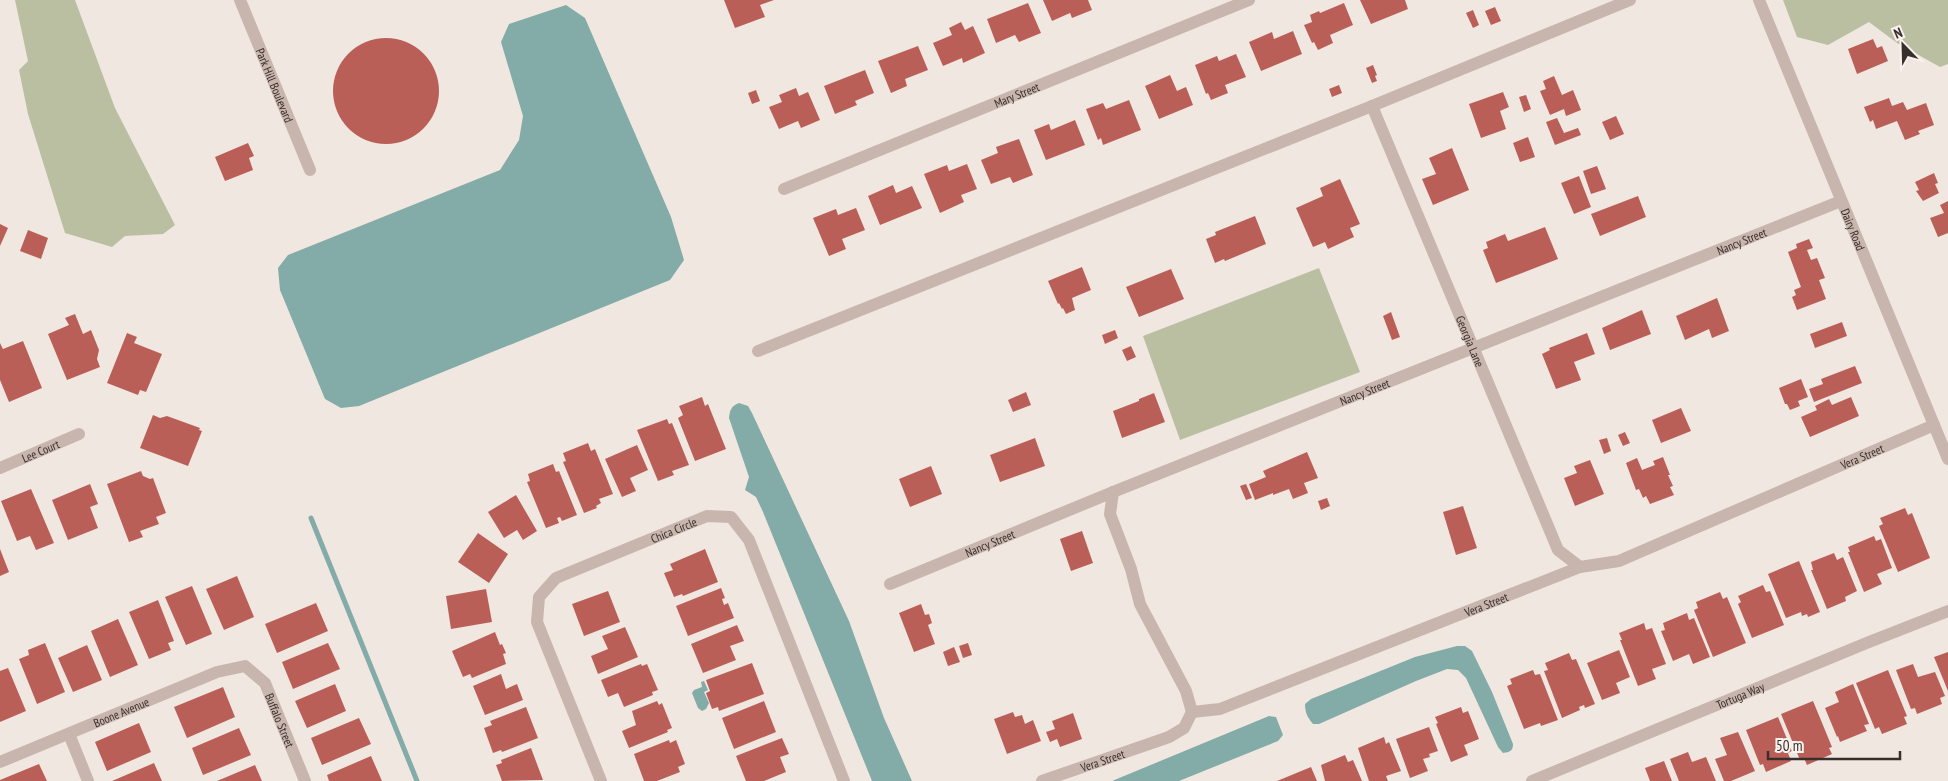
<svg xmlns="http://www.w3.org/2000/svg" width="1948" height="781" viewBox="0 0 1948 781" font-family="'PT Sans Narrow',sans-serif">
  <rect width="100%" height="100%" fill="#f1e7e1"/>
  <path fill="#babfa2" d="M15,0H75L115,108L175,225L163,234L125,236L112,247L65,233L28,114L19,70L28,61Z
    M1783,0H1948V64L1940,67L1897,43L1869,22L1828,45L1797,37Z
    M1319,268L1360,372L1180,440L1143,336Z"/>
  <path fill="#83aba7" d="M566,5L585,18L671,217L684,260L670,280L359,406L341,408L325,399L280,290L278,268L288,255L500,170L519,140L523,116L501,42L509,24Z
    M739,403L748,406L752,413L849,621L884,718L912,781H872L763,512L756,497L745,490L749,477L729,418C730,410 731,406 739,403Z
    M1457,646H1465L1472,651L1492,692L1513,744C1513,751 1510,752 1503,753L1498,747L1466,678L1458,670L1447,669L1416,681L1319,724H1313C1308,718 1305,713 1305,704L1311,699L1415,657Z
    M704,681L708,690L704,692L709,703L706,709L702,711L698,708L692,693L694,690L702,687L701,682Z
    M1269,716L1276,717L1283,735L1278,741L1179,781H1112Z"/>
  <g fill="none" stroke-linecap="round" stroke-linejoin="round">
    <path stroke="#83aba7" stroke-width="5" d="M311,518L417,781"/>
  </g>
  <path fill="#ba5f57" d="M724,0H774L760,5L765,17L735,28Z
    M1043,0H1088L1092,10L1072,18L1070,13L1052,21Z
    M1360,0H1405L1408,9L1371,24Z
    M1028,3L1041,33L1019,42L1015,35L996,43L987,19Z
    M1344,3L1353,25L1330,35L1333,43L1318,50L1314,42L1312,43L1304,25L1312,22L1310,15L1319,11L1320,13Z
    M1495,7L1501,21L1491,25L1485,11Z
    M1473,10L1479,25L1473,28L1466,13Z
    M961,22L965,30L973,26L985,53L963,63L962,58L943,66L933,43L952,35L949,28Z
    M1293,31L1302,54L1261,71L1249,42L1272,32L1274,39Z
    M333 91a53 53 0 1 1 106 0a53 53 0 1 1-106 0Z
    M1873,39L1877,48L1882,46L1888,61L1857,74L1848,49Z
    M918,46L928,70L905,79L907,86L891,93L878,61Z
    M1236,54L1246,77L1225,85L1228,93L1211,100L1208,93L1206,94L1195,65L1217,56L1219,61Z
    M1373,65L1377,75L1375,76L1377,81L1372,83L1366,68Z
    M865,70L874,93L855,101L857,105L835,114L824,86Z
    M1170,75L1177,91L1186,87L1193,105L1159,119L1145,86Z
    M1554,76L1562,95L1573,90L1581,110L1566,116L1564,109L1550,115L1540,91L1546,89L1543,81Z
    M1339,85L1342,93L1332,97L1329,89Z
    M796,88L799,96L808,92L820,120L801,128L798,121L779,129L769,107L782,102L779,95Z
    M756,90L760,101L752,104L748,93Z
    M1503,92L1509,107L1500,111L1506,129L1481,138L1469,104Z
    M1526,95L1531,109L1524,112L1519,97Z
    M1889,98L1892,106L1903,102L1907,110L1926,103L1934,125L1918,131L1920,134L1905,140L1897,121L1876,129L1873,120L1870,122L1864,107Z
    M1129,100L1141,130L1103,145L1101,138L1098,140L1086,109L1103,103L1106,109Z
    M1616,116L1624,134L1610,140L1602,122Z
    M1557,118L1564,133L1578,128L1581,135L1555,145L1546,122Z
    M1075,120L1085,145L1046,160L1034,130L1049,124L1051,130Z
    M1528,137L1535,157L1520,162L1513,143Z
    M1019,139L1033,175L1013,183L1010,177L991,184L981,160L998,153L996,147Z
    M248,143L254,156L249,158L253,170L225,181L215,157Z
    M1452,148L1469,190L1433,205L1422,179L1436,174L1429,158Z
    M967,164L977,189L961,195L964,202L940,213L924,174L947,165L949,171Z
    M1597,166L1606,189L1591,194L1583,171Z
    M1934,173L1938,183L1935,184L1939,193L1923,201L1916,191L1919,190L1915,182Z
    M1579,176L1591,207L1574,214L1561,183Z
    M1340,179L1360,224L1350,228L1354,237L1328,249L1325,242L1313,247L1296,208L1323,196L1320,188Z
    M893,185L896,193L912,186L922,208L880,225L868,196Z
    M1638,196L1646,217L1600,236L1591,214Z
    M1948,201V233L1938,237L1930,218L1944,213L1940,205Z
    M856,208L865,230L842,239L846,249L829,256L813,218L836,209L838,215Z
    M1255,216L1266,244L1225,261L1224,259L1215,263L1206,239L1216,235L1215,232Z
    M0,224L8,228L0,246Z
    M1545,227L1558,259L1496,283L1483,250L1488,248L1486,242L1505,234L1508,241Z
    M28,230L48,238L41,259L20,251Z
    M1809,239L1813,248L1807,250L1811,260L1817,258L1825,278L1819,280L1826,299L1797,310L1792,297L1796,295L1794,290L1801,287L1788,252L1797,248L1796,244Z
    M1082,267L1091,290L1072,298L1075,310L1066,314L1063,308L1062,309L1059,303L1058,304L1048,281Z
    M1171,269L1184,299L1139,317L1126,287Z
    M1717,298L1729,331L1712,338L1709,329L1685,340L1676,316Z
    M1642,310L1651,334L1610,350L1602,328Z
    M1391,312L1400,337L1392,340L1383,316Z
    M75,314L83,334L91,330L99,350L97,359L100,367L67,380L48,334L69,325L65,318Z
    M1842,322L1847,336L1815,348L1810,334Z
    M1115,330L1118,338L1105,344L1102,335Z
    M127,333L137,337L134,343L162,354L146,392L140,390L138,395L107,383Z
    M1587,333L1595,354L1574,362L1581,380L1556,389L1542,354L1550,350L1549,348Z
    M23,341L42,388L9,402L0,380V343L3,349Z
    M1131,346L1136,357L1127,361L1122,350Z
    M1855,366L1862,383L1814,402L1809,389L1823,384L1821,379Z
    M1801,379L1808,397L1798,401L1800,406L1790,410L1787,404H1785L1779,388Z
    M1026,392L1031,405L1013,412L1008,400Z
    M1154,393L1165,422L1122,438L1113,411L1139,401V399Z
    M702,397L705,406L708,404L726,449L695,461L678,418L683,415L679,406Z
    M1851,397L1859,416L1810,437L1801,417L1817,410L1815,406L1829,399L1832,405Z
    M1681,408L1691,431L1661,443L1652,420Z
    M153,415L160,418L167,416L200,428L199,430L202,431L188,466L140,448Z
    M667,419L669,424L672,423L689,465L672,471L674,475L658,481L637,430Z
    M1625,432L1630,443L1623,446L1618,435Z
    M1035,438L1045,466L1000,482L990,455Z
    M1607,438L1611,451L1604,454L1599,440Z
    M588,443L591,451L595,449L613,494L599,499L601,503L596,506L597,508L584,513L563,462L566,461L563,453Z
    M637,445L648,470L630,478L636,491L622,497L605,459Z
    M1307,452L1318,478L1304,483L1308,493L1293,499L1289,489L1273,495V493L1255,500L1249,484L1266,477L1263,471Z
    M1663,457L1670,475H1668L1673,486L1670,487L1674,495L1650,504L1646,496L1643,498L1639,489L1636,490L1626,463L1637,458L1642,470L1655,465L1653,461Z
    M1590,460L1604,494L1575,506L1564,478L1577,473L1574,466Z
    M553,464L556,472L559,471L577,515L562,521L560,517L557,518L559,523L546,528L527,482L530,481L528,474Z
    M931,466L942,494L910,507L899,479Z
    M141,471L143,476L150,479L153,478L166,513L156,517L159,524L140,531L143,537L129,542L107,484Z
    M90,484L98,504L90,507L98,528L68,540L52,500Z
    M1246,484L1252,498L1246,500L1240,486Z
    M31,489L54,543L36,550L30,536L17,541L1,501Z
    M516,495L537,531L523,540L517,530L504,538L488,512Z
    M1327,498L1330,506L1321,510L1318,501Z
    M1463,506L1477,548L1456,555L1443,512Z
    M1905,508L1908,515L1912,513L1930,558L1898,572L1879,526L1883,524L1880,518Z
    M1082,531L1093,563L1071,571L1060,539Z
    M478,533L508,554L489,583L458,562Z
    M1874,536L1876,541L1881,539L1892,568L1877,574L1882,584L1864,592L1848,552H1850L1848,547Z
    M0,549L9,572L0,576Z
    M705,549L718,582L683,596L682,594L674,597L664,573L673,570L670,564Z
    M1834,553L1837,560L1843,557L1857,591L1845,597L1846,601L1827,609L1811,570H1813L1811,562Z
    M1799,561L1820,612L1808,617L1807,614L1802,616L1801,612L1786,618L1768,574Z
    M237,576L254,617L224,630L206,589Z
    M1763,585L1766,592L1770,591L1784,625L1752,638L1738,604L1741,602L1738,596Z
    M192,586L212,634L186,645L165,597Z
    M721,588L725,598L722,599L724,605L728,603L734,618L688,636L676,606Z
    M486,589L492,622L451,629L446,596Z
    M608,591L620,622L584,636L572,604Z
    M1720,592L1723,599L1727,597L1746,643L1713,657L1694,610L1698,608L1696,602Z
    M158,600L174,641L168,643L171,650L149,659L129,612Z
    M316,603L328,631L277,653L265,624Z
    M921,604L925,615L929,614L932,623L928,625L935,644L914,652L899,613Z
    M1687,613L1689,620L1694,618L1710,657L1693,664L1689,654L1673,661L1661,631L1665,630L1663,623Z
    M118,619L138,665L110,677L91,631Z
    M1644,623L1646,630L1652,628L1666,664L1652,669L1656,679L1638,686L1620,640H1622L1619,633Z
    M737,625L744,641L730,646L736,660L703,673L691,644Z
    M625,627L638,657L598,674L591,656L608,649L602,636Z
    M495,632L500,645L502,644L506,653L503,654L506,664L472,678L470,674L463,677L452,651Z
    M45,643L65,692L37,704L19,659L29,655L28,650Z
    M328,643L340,669L293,689L282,662Z
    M968,643L972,655L963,658L959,646Z
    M87,645L102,680L73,692L58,658Z
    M954,647L960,662L948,666L943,652Z
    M1619,650L1630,677L1616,683L1620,693L1602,700L1587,663Z
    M1948,652V691L1934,657Z
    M1569,653L1572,660L1576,659L1595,704L1585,708L1584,705L1579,707L1580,710L1562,718L1544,671L1548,670L1545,663Z
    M752,663L764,694L719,711L718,707L712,709L706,693L710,691L706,680Z
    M641,664L642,666L647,664L658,690L652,692L653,695L624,707L618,693L608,697L601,680Z
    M1913,664L1918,677L1935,672L1945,696L1940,698L1942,704L1917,714L1915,708L1911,709L1896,670Z
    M8,668L26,711L0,722V671Z
    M1533,670L1535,675L1540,674L1558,720L1541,726L1540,723L1524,729L1507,686L1512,684L1510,679Z
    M1888,670L1907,716L1904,717L1907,724L1882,734L1879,727L1875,729L1856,683Z
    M501,674L506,689L517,684L523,700L485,715L473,686Z
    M335,684L346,711L307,728L295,701Z
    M1853,684L1869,724L1864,725L1867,731L1840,742L1838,736L1837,737L1825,708L1839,702L1835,692Z
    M223,687L235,717L187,738L174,707Z
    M657,701L659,705L662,703L672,728L667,730L668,732L629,748L622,731L636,725L632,711Z
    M764,701L776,732L734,749L722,718Z
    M1813,701L1832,747L1829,748L1832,754L1807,765L1804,758L1800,760L1781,714Z
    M526,707L538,738L502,752L501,750L493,753L484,728L492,725L490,721Z
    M1461,707L1463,713L1468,711L1479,739L1464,745L1468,755L1451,762L1436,724L1438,723L1435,717Z
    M1013,712L1015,717L1022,715L1025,724L1033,720L1041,741L1007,754L994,719Z
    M1073,713L1082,739L1060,747L1057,739L1050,742L1046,732L1055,729L1052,721Z
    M1778,717L1792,751L1788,753L1791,761L1766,772L1763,764L1760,765L1746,730Z
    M359,718L371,744L322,765L311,738Z
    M139,723L151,752L107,771L95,742Z
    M1429,727L1438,751L1429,754L1430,757L1423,759L1428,771L1410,778L1396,739Z
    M239,728L251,755L203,775L192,748Z
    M1738,732L1755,771L1731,781H1724L1715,759L1727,755L1720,738Z
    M1384,737L1386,744L1389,742L1401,771L1386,776L1388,781H1369L1358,748Z
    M782,738L789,754L780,757L786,772L764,781H746L736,756Z
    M669,740L670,743L676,740L685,764L678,767L680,772L657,781H644L634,754Z
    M531,748L543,780L502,781L496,765L502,763L501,760Z
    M1688,752L1692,762L1706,757L1716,781H1679L1670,759Z
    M1345,755L1348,762L1353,760L1362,781H1325L1321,765Z
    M371,756L382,781H329L327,775Z
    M1664,761L1672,781H1650L1645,768Z
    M154,763L162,781H112Z
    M39,764L47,781H0V780Z
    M255,765L262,781H217Z
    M1311,767L1317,781H1277Z"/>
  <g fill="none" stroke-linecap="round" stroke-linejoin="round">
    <g stroke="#c8b6ae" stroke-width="12">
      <path id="s1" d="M240,0L310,170"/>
      <path id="s2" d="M1759,0L1948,459"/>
      <path id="s3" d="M1372,106L1558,550L1580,567"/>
      <path id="s4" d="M784,189L1249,0"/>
      <path d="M758,351L1372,106L1630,0"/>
      <path id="s5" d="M0,468L79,434"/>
      <path d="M1113,492L1110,514L1131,569L1140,604L1186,691L1192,712"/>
      <path id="s6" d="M890,584L1113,492L1841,201"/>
      <path d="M69,734L88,781"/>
      <path id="s7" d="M0,762L217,672L245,666L265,683L305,781"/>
      <path id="s8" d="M601,781L537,622L539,597L556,578L707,516L731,517L749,540L844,781"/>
      <path id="s9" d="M1042,781L1169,737L1184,728L1192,712L1220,709L1580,567L1619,561L1934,425"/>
      <path id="s10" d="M1532,781L1869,642L1948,611"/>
    </g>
  </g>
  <g text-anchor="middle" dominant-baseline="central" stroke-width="4" stroke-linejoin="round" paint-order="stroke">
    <g font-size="12" fill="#382e2c" stroke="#f9f2ee">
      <text stroke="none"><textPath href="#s1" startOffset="92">Park Hill Boulevard</textPath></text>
      <text stroke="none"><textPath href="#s4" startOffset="251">Mary Street</textPath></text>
      <text stroke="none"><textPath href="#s2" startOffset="248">Dairy Road</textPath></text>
      <text stroke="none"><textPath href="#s6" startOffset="918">Nancy Street</textPath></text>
      <text stroke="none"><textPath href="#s3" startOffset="255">Georgia Lane</textPath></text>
      <text stroke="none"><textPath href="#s6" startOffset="512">Nancy Street</textPath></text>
      <text stroke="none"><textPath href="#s5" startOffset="44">Lee Court</textPath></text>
      <text stroke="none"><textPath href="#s9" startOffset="889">Vera Street</textPath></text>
      <text stroke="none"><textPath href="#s8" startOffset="349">Chica Circle</textPath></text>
      <text stroke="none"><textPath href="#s6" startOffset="108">Nancy Street</textPath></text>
      <text stroke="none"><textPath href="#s9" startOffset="484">Vera Street</textPath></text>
      <text stroke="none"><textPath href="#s10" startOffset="225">Tortuga Way</textPath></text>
      <text stroke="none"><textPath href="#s7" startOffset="131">Boone Avenue</textPath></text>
      <text stroke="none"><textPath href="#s7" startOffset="330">Buffalo Street</textPath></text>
      <text stroke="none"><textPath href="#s9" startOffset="64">Vera Street</textPath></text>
    </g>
  </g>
  <g transform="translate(1903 45) rotate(337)" stroke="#f9f2ee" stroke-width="4" paint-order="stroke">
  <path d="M0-4L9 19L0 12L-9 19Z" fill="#382e2c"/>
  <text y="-8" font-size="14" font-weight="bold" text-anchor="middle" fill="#382e2c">N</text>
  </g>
  <path d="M1768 751v8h132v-8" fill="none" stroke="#382e2c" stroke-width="2.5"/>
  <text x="1776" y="751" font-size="15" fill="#382e2c" stroke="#f9f2ee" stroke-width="4" paint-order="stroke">50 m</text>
</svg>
